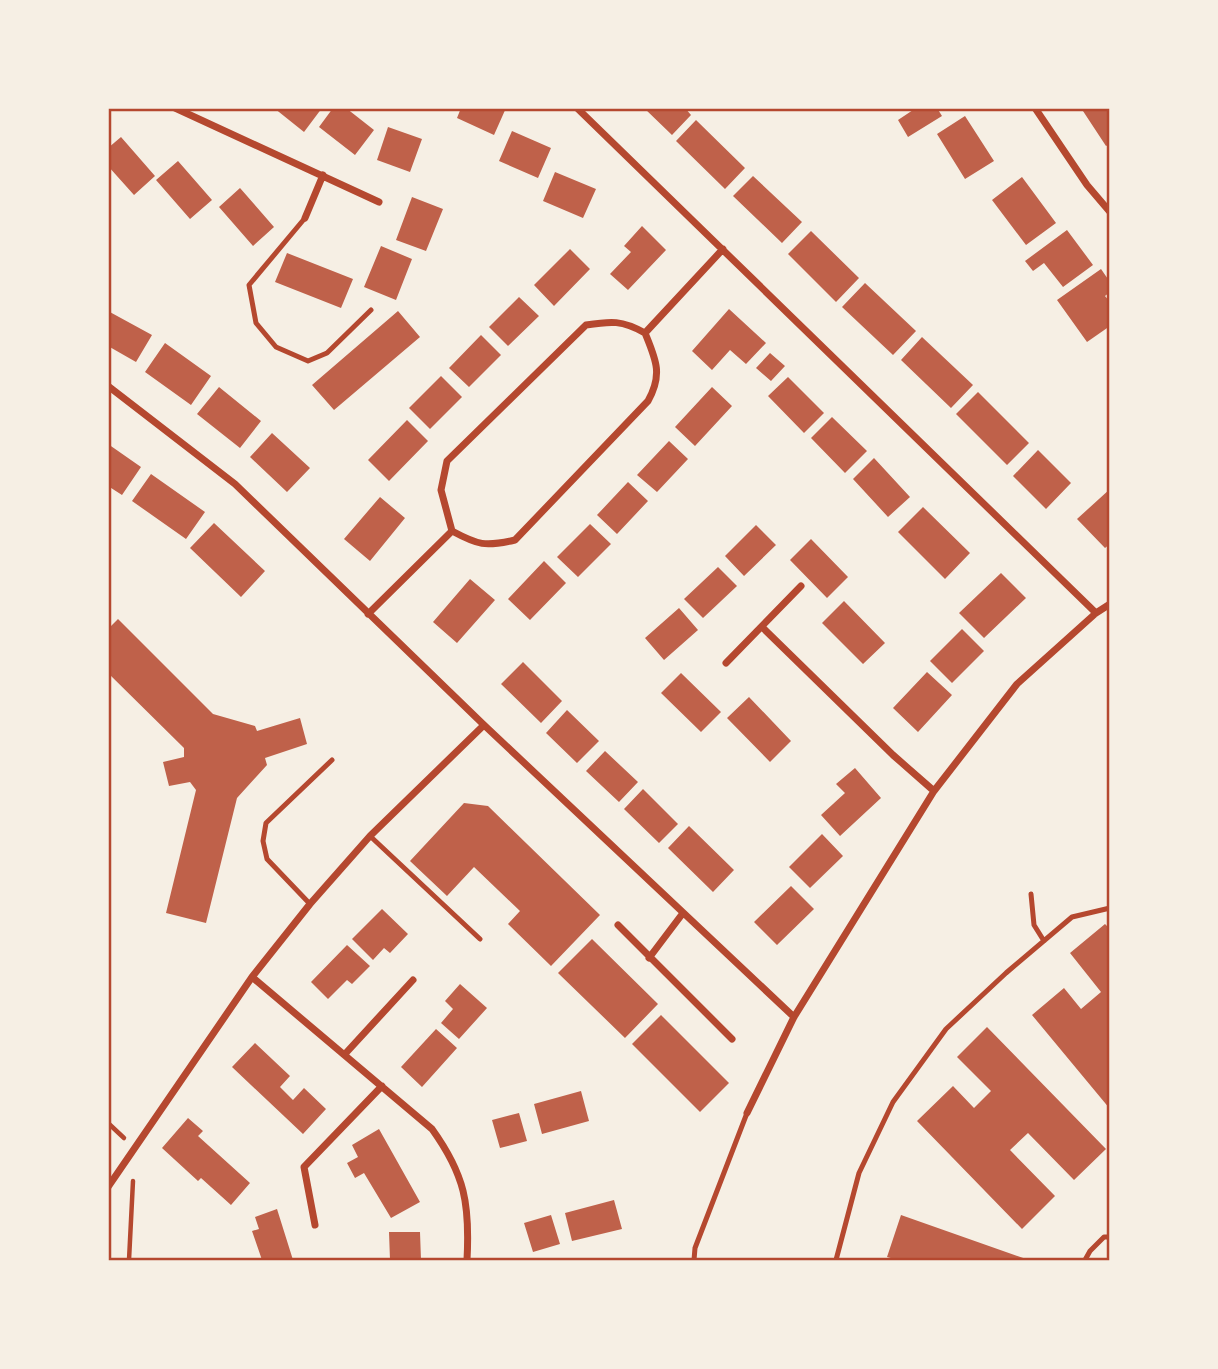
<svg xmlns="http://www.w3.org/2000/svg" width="1218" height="1369" viewBox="0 0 1218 1369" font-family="Rubik,sans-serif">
  <rect width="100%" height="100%" fill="#f6efe4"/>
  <path fill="#bf614a" d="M274,108H322L304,132Z
    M333,108H346L374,130L355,155L319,127Z
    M461,108H506L494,135L457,118Z
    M644,108H685L691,115L672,135Z
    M916,108H937L942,116L908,137L898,120Z
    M1081,108H1110V144L1106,146Z
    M965,116L994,161L965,179L937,134Z
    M696,120L745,168L725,189L676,141Z
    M388,127L422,139L410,172L377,160Z
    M512,131L551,148L538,178L499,161Z
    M121,137L155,176L134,195L108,166V148Z
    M178,161L212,200L190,219L156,180Z
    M555,172L596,189L583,218L543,201Z
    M753,176L802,222L782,243L733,196Z
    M1022,177L1056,223L1026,245L992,200Z
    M240,188L274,227L253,246L219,207Z
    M412,197L443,209L426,251L396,240Z
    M642,226L666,250L628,290L610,274L631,252L624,246Z
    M1067,230L1093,265L1063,287L1044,263L1033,271L1025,261Z
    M811,231L859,278L836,302L788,254Z
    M381,246L412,259L396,300L364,287Z
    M570,249L590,269L554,306L534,285Z
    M287,253L353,279L341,308L275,282Z
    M1101,269L1110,282V292L1105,296L1110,302V326L1087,342L1057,300Z
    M865,283L916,331L893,355L842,307Z
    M519,297L539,316L508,346L489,327Z
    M729,309L766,343L746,364L730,350L712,370L692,351Z
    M108,311L152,335L136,362L108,346Z
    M398,311L420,337L334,410L312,385Z
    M481,335L501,355L469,387L449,368Z
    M922,337L973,385L951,408L901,360Z
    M165,343L211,376L191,405L145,372Z
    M770,353L785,366L771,381L756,368Z
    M441,376L462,397L430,429L409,408Z
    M788,377L824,413L804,433L768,396Z
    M219,387L261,421L240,448L197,414Z
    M712,387L732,406L695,446L675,427Z
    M978,392L1029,443L1007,465L956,414Z
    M832,417L867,451L845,473L811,438Z
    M407,420L428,441L389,481L368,460Z
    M272,433L310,468L287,492L250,457Z
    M669,441L688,459L657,492L637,475Z
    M108,444L141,467L122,495L108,486Z
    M1038,450L1071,483L1046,509L1013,476Z
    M874,458L910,497L888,517L853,479Z
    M151,474L205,512L186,539L132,501Z
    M628,482L648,501L617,534L597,515Z
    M1110,489V544L1105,548L1077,519Z
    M380,497L405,518L370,561L344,539Z
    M923,507L970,553L945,579L898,532Z
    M214,523L265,571L241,597L190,548Z
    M590,524L611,544L578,577L557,557Z
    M756,525L776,545L744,576L725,556Z
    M811,539L848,577L827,598L790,560Z
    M544,561L566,583L530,620L508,599Z
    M718,567L737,586L703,618L684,599Z
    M1001,573L1026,598L984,638L959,613Z
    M470,579L495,600L457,643L433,622Z
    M844,601L885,643L863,664L822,623Z
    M679,608L698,630L664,660L645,638Z
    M118,619L213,714L255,726L257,731L300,718L307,744L265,758L267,765L237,798L206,923L166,913L196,790L190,782L169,786L163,762L184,757V748L108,673V629Z
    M962,629L984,651L952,683L930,661Z
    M523,662L562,701L541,723L501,684Z
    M927,672L952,695L918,732L893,708Z
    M681,673L721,712L701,732L661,693Z
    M749,697L791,741L770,762L727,718Z
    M567,710L599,741L577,763L546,733Z
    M605,751L638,782L619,802L586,771Z
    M855,768L881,798L840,836L821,815L845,793L836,784Z
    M643,789L678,824L659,843L624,809Z
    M464,803L488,806L600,915L551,966L508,924L520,911L474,867L447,896L410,861Z
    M689,826L734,870L713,892L668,848Z
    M822,834L843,856L810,888L789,867Z
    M791,886L814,909L777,945L754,922Z
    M382,909L408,934L390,953L384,948L373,960L352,939Z
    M1105,924L1110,929V1109L1032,1015L1064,988L1081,1009L1101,992L1070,953Z
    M592,939L658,1004L625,1038L558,973Z
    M347,945L370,966L352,984L347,980L328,999L311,982Z
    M460,984L487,1008L459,1039L441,1023L453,1009L445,1001Z
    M661,1015L729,1083L700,1112L632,1044Z
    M987,1027L1106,1149L1074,1180L1028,1133L1010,1150L1055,1196L1022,1229L917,1121L953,1086L974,1108L991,1091L957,1057Z
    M436,1029L457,1048L422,1087L401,1067Z
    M255,1043L290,1076L280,1087L293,1100L304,1088L326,1109L303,1134L232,1067Z
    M581,1091L589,1121L542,1134L534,1104Z
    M519,1113L527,1141L500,1148L492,1120Z
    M188,1118L203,1131L198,1136L250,1183L231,1205L201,1178L198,1181L162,1148Z
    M379,1129L420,1202L391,1218L364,1173L355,1178L347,1163L358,1157L352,1145Z
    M614,1200L622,1229L572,1241L565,1213Z
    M277,1209L293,1260H262L252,1231L259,1229L255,1217Z
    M551,1215L560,1244L533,1252L524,1223Z
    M901,1215L1029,1260H898L887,1257Z
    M389,1232H420L421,1260H390Z"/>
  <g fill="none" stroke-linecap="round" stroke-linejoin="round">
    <path stroke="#b5482f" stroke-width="4.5" d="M108,1123L124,1138
      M129,1260L133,1181"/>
    <path stroke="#b5482f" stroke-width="5" d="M305,218L249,285L256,323L276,347L308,361L327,353L371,310
      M370,836L480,939
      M1031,894L1034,925L1044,941
      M310,904L267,859L263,841L266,823L332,760
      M694,1260L695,1248L747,1113
      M836,1260L859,1173L893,1102L946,1029L1006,973L1072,917L1110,908
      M1085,1260L1090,1251L1104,1237H1110"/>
    <path stroke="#b5482f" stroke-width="7" d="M175,108L379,202
      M577,108L1096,613
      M1035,108L1087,185L1110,212
      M305,218L323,175
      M108,386L235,484L484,725L794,1017
      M452,531C478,545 485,547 515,540L648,401C663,374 656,360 645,333
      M368,614L452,531L441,490L447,461L586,325C611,321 622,320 645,333L723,249
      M762,627L893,755L934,791
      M726,663L801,586
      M618,925L732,1039
      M649,958L683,913
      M252,977L432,1129C465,1175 470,1204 467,1260
      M345,1054L413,980
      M747,1113L794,1017L934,791L1017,684L1096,613L1110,604
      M108,1187L252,977L310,904L370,836L484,725
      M315,1225L304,1167L382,1086"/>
  </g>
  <rect width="1218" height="1369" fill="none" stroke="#f6efe4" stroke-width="220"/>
  <rect x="110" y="110" width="998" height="1149" fill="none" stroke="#b5482f" stroke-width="2.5"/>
</svg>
